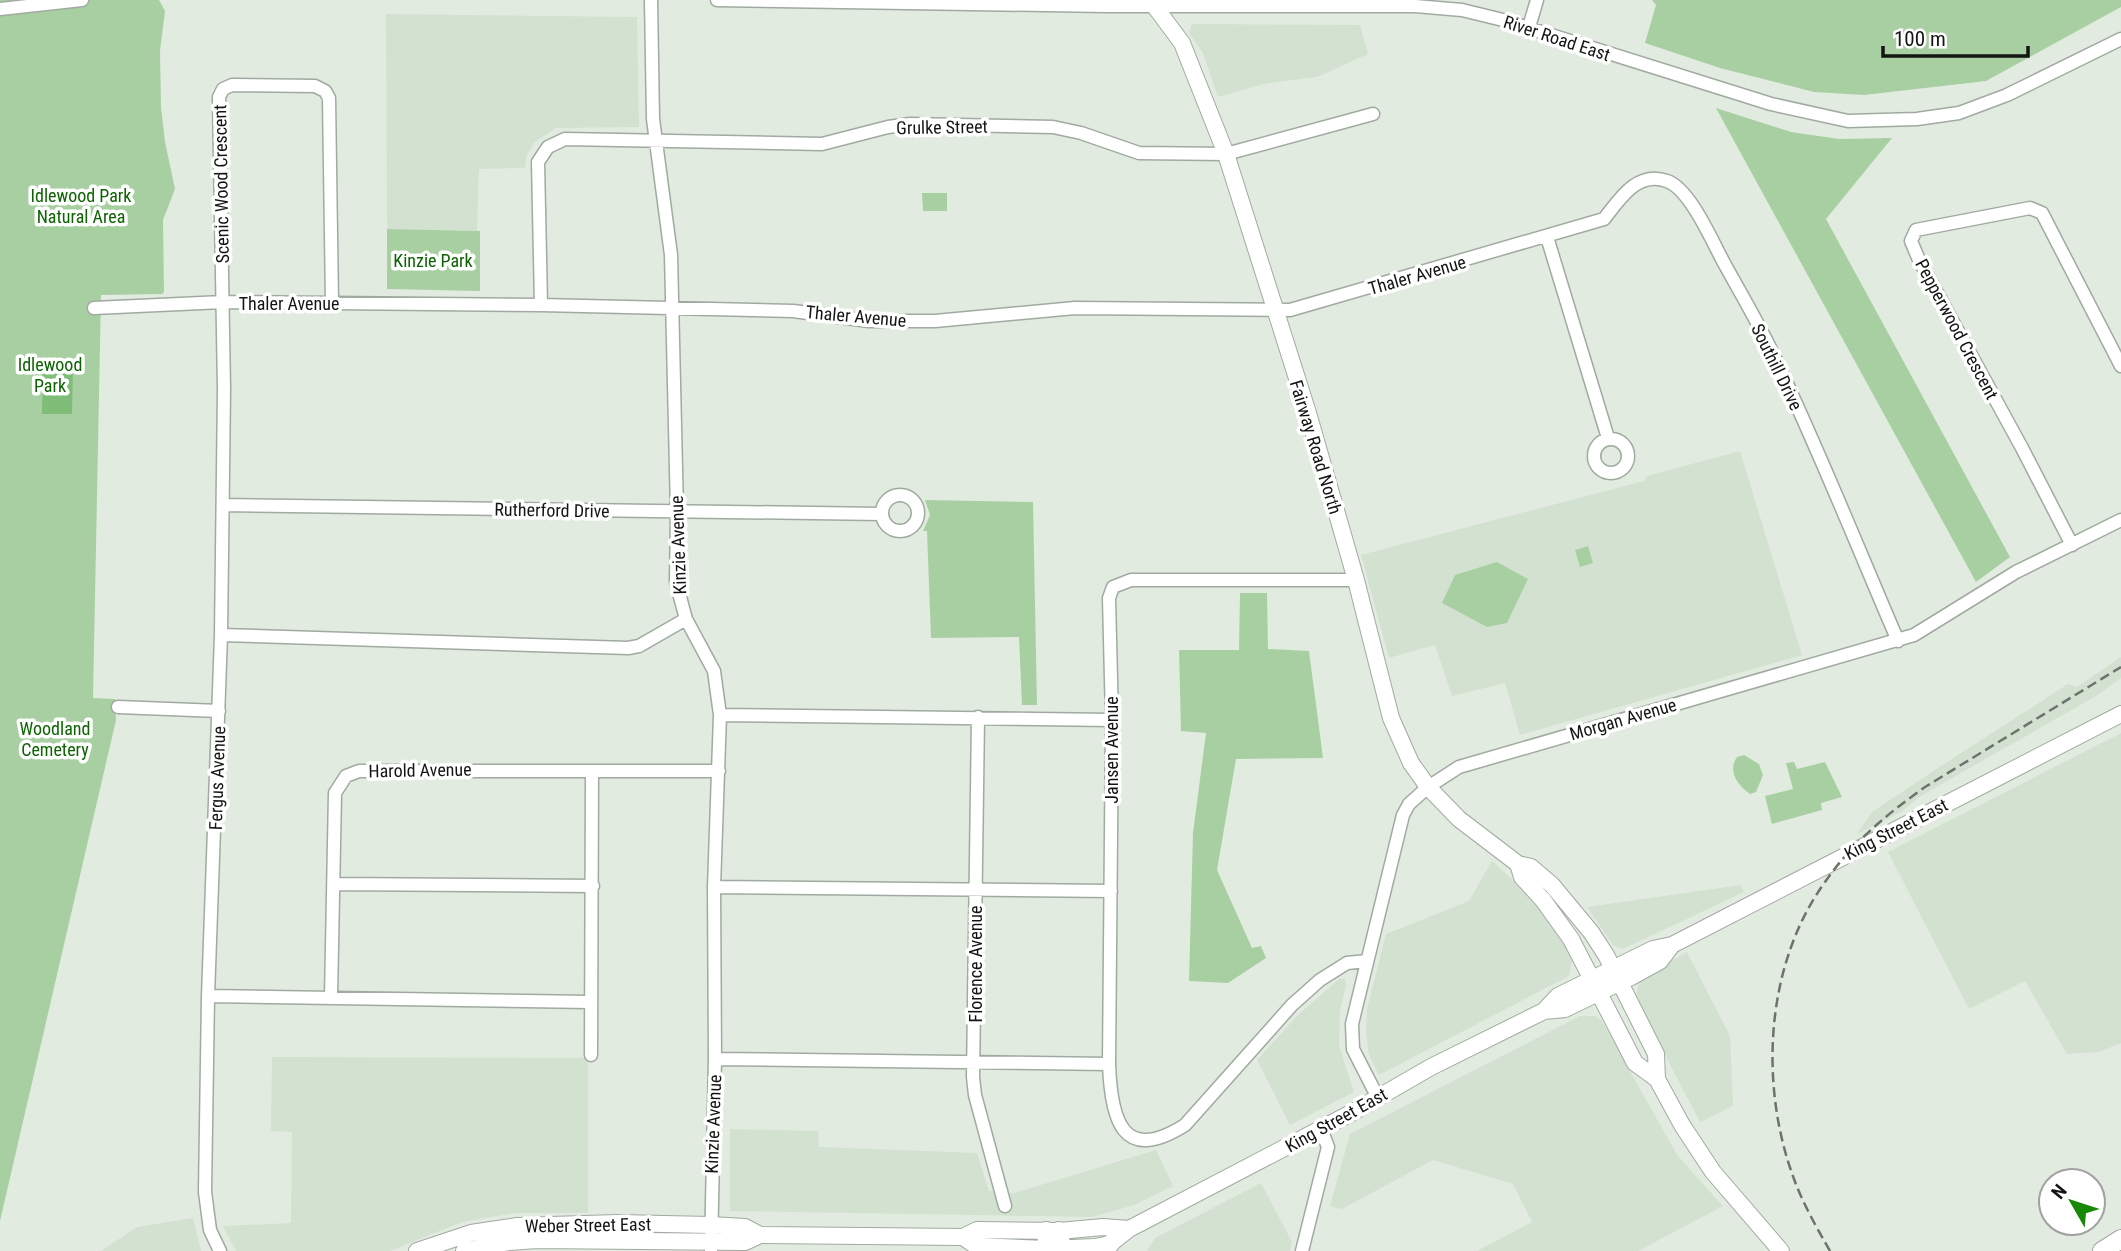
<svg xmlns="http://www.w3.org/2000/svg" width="2121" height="1251" viewBox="0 0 2121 1251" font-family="'Roboto Condensed',sans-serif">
  <rect width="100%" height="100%" fill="#e2ebe0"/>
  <path fill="#d3e1d1" d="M386,14L637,17L639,127L556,128L535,142L527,154L525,168L479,169L477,231L387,229Z
    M1192,24L1360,25L1368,54L1317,77L1263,84L1218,97L1203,53L1189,33Z
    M1740,451L1802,655L1520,735L1505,683L1452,696L1435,645L1389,658L1361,555L1644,481L1647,476Z
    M2121,657V678L2096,696L1919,797L1901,812L1857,834L1872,812L1944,764L2068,684L2077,687Z
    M2121,733V1043L2099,1052L2067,1054L2025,981L1969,1009L1888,852Z
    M1492,861L1529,895L1560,936L1572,961L1569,976L1379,1075L1369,1055L1366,1034L1367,1009L1386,934L1469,901Z
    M1741,885L1744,892L1623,949L1613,945L1587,907Z
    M1687,952L1730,1036L1733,1106L1700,1122L1639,1005L1636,996L1639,983L1648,974Z
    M1339,979H1345L1346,985L1340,1011L1339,1046L1354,1092L1290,1125L1257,1060L1298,1015Z
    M1580,1016H1595L1602,1021L1677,1155L1723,1206L1638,1251H1477L1532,1222L1513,1184L1433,1160L1342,1209L1330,1206L1350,1134Z
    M272,1057L588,1058V1213H516L462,1222L390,1251H236L223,1226L291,1223L292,1132L271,1131Z
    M730,1129L818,1131L819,1147L977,1153L989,1191L1014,1193L1156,1150L1173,1186L1134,1205L1092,1217L730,1211Z
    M1261,1183L1292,1242L1290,1251H1147L1155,1238Z
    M193,1218L201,1251H101L137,1227Z"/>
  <path fill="#a8cfa2" d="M0,0H159L165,11L160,51L161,107L165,142L175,189L163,220L164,292L162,294L101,295L93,698L115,699L116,720L0,1221Z
    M1652,0H2121V7L1986,81L1864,95L1814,92L1720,68L1645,43L1656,5Z
    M1716,108L1791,132L1839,139L1892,138L1826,219L2010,557L1976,582Z
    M922,193H947V211H923Z
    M387,229L480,231V291L387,289Z
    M925,500L1033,502L1037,705H1022L1019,637L931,638L927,531H923L930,515Z
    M1588,546L1593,563L1580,567L1575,550Z
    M1497,562L1528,579L1507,623L1487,627L1442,603L1455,575Z
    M1240,593H1267L1268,649L1309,651L1323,758L1236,759L1217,870L1252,948L1261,946L1266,958L1228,983L1189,981L1193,833L1206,733L1181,731L1179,650H1239Z
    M1744,755L1759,764L1763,775L1756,792L1750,794C1738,786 1727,771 1737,757Z
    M1794,762L1797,769L1825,762L1842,797L1821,803L1822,810L1772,824L1765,796L1793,789L1786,763Z"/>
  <path fill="#7fbd78" d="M43,366L73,367L72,414H42Z"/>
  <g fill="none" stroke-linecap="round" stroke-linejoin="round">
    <defs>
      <path id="minor" d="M651,0L653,119L671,255L677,512L676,582L686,619L714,671L720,715L714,887L715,1059L711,1251
        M717,0L1106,6H1415L1462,10L1503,20L1771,104L1848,121L1917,119L1959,113L2007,95L2121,39
        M0,9L82,0
        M1529,27L1537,0
        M1547,237L1608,438
        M541,305L538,162L548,147L565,139L822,144L888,127L910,124L1053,127L1081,133L1139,153L1226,154L1373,114
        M94,308L223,302L541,305L793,311L869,321H935L1075,308L1290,310L1604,219C1619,200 1637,170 1667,181C1690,189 1712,241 1724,263C1741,294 1759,324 1774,356C1819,450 1857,546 1898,641
        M1594 456a17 17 0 1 1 34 0a17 17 0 1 1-34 0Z
        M882 513a18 18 0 1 1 36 0a18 18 0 1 1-36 0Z
        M223,505L882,514
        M2072,545L2022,448L1919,260L1911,241L1916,230L2030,208L2042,213L2121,366
        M1356,580H1131L1113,587L1109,598L1112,720L1109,1064C1111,1119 1122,1165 1185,1125L1292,1005L1320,980L1347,963L1367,961
        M221,635L628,648L639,646L686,619
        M118,707L219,711
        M720,715L1112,720
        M978,717L973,1077L975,1095L1005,1206
        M334,884L593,886
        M714,887L1111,891
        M208,996L590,1002
        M331,997L335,793L346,776L359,771H719
        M591,1055L592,771
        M715,1059L1109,1064
        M1378,1098L1353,1049L1352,1024L1403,815L1409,804L1428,787L1459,767L1914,635L2016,572L2121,520
        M220,1251L210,1230L205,1192L208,996L221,635L224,390L219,97L223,89L232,85L315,86L325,91L329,98L332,303
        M1302,1251L1328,1147L1321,1129"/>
      <path id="major" d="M1150,0L1182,43L1226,154L1308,413L1356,580L1391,718L1411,763L1428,787L1459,819L1518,864L1522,877L1543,900L1571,939L1635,1063L1657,1079
        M1518,864L1531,867L1552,885L1591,932L1606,955L1656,1054L1657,1079L1682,1125L1713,1172L1781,1251
        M1544,1011L1565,1009L1631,977L1660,961L1672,945
        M963,1237L976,1246L1047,1249L1095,1247L1110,1244L1129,1229L1353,1112L1431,1067L1544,1011L1558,996L1653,949L1672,945L2121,714
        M417,1251L471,1233L517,1226L618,1223L710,1225L745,1227L760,1235
        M464,1251L509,1242L537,1240L745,1242L760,1235L963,1237L977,1230L1059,1231L1103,1227L1129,1229"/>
      <path id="highway" d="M1046,1231L1048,1251
        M1059,1231L1062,1251
        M1101,1251L1110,1244
        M2102,1251L2121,1239"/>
    </defs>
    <use href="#minor" stroke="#a1aaa0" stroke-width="15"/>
    <use href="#major" stroke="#a1aaa0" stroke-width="18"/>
    <use href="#highway" stroke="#a1aaa0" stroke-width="20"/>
    <use href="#minor" stroke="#fff" stroke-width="12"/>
    <use href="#major" stroke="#fff" stroke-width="16"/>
    <use href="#highway" stroke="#fff" stroke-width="18"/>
    <path stroke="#6d736c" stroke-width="2.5" stroke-dasharray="10 5" stroke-linecap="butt" d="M1830,1251C1817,1228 1803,1204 1794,1179C1759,1085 1765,965 1825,882C1852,843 1887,814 1925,787L2121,667"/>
  </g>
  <g text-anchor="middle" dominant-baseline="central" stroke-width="7" stroke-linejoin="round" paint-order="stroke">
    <g font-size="18" fill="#121512" stroke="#fff">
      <text transform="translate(1557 38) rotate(18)">River Road East</text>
      <text transform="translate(942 127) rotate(-1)">Grulke Street</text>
      <text transform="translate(221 184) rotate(-91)">Scenic Wood Crescent</text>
      <text transform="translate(1417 275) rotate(-16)">Thaler Avenue</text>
      <text x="289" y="303">Thaler Avenue</text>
      <text transform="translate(856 316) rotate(5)">Thaler Avenue</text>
      <text transform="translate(1957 329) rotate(62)">Pepperwood Crescent</text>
      <text transform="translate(1777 367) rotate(64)">Southill Drive</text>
      <text transform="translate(1316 447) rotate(73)">Fairway Road North</text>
      <text transform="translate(552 510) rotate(1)">Rutherford Drive</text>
      <text transform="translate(678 545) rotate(-92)">Kinzie Avenue</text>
      <text transform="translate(1623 719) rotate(-16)">Morgan Avenue</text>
      <text transform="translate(1111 750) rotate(-90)">Jansen Avenue</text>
      <text transform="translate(420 770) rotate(-1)">Harold Avenue</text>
      <text transform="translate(217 778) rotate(-88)">Fergus Avenue</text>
      <text transform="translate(1896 829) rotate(-27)">King Street East</text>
      <text transform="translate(975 964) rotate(-90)">Florence Avenue</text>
      <text transform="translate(1336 1120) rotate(-29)">King Street East</text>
      <text transform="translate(713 1124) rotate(-88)">Kinzie Avenue</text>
      <text transform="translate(588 1225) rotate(-1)">Weber Street East</text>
    </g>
    <g font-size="18" fill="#0b6401" stroke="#fff">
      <text x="81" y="195">Idlewood Park<tspan x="81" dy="21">Natural Area</tspan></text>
      <text x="433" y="260">Kinzie Park</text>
      <text x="50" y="364">Idlewood<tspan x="50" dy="21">Park</tspan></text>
      <text x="55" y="728">Woodland<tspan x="55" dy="21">Cemetery</tspan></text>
    </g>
  </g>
  <g transform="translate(2072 1202) rotate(309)"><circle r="33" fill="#ffffff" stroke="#a0a1a0" stroke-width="2"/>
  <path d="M0-5L12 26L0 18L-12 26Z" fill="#178907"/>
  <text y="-10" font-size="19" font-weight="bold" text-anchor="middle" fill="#121512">N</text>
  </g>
  <path d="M1883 46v10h145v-10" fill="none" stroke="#121512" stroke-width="3.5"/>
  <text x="1894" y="46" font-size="21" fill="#121512" stroke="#ffffff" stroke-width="5" paint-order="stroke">100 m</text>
</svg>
